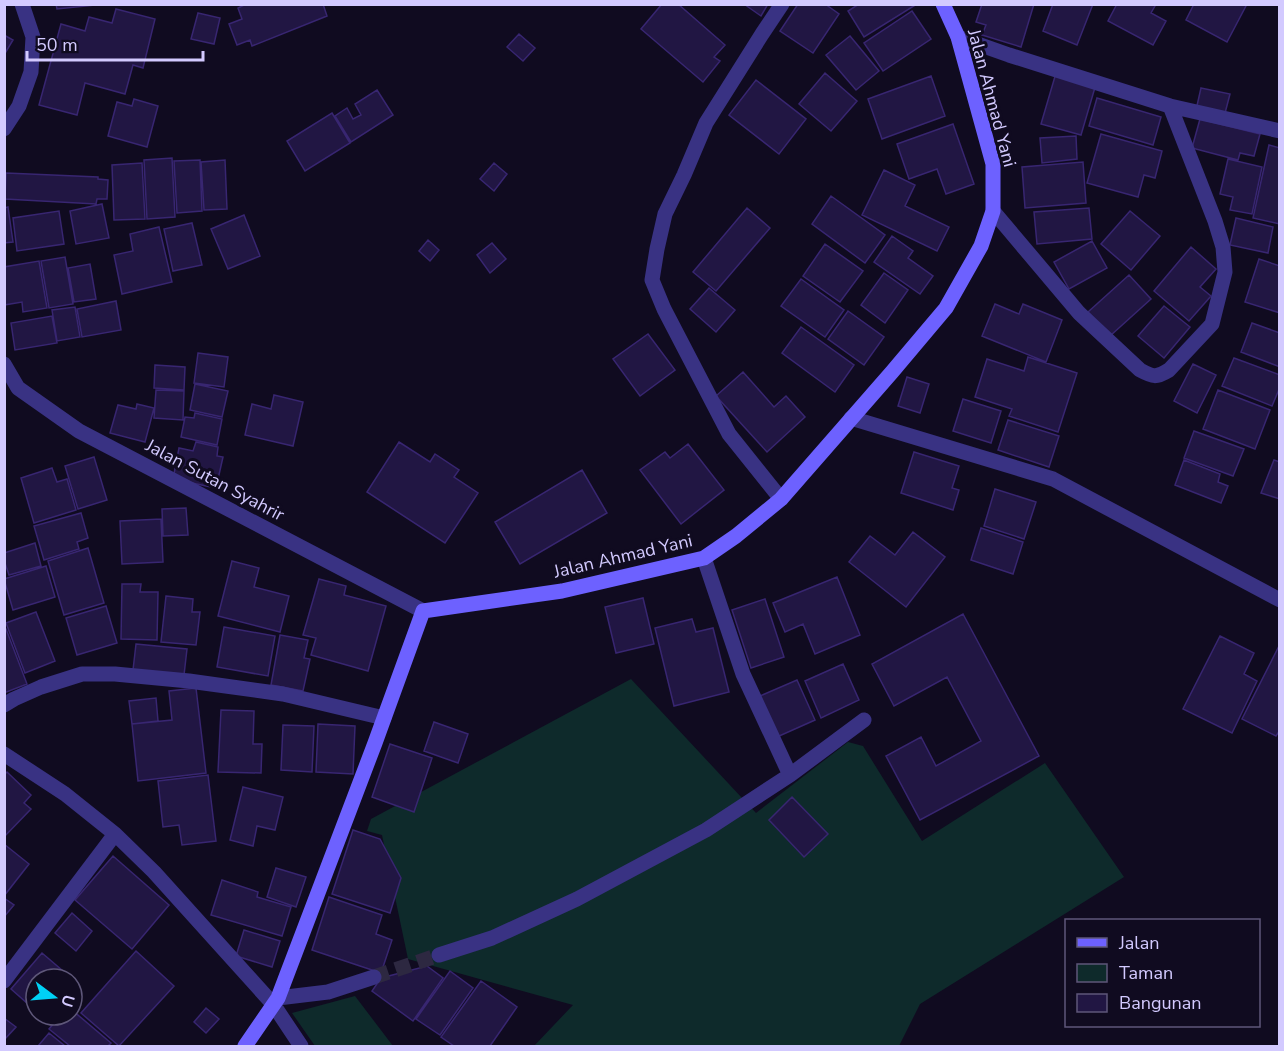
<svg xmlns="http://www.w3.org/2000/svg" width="1284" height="1051" viewBox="0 0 1284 1051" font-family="'Nunito Sans',sans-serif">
  <rect width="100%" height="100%" fill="#100b20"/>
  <path fill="#0e2a2b" d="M631,679L756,813L848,742L863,746L922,841L1045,763L1124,877L920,1004L899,1046H534L573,1005L408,959L382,835L367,831L371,819Z
    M355,996L393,1046H315L292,1013Z"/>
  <path fill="#211643" stroke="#382671" stroke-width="1.5" d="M56,4H105L57,9Z
    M246,4H323L327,16L252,46L250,40L237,45L229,24L242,19L238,8Z
    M662,4H678L725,45L714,57L720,61L703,82L641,29Z
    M744,4H768L761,16Z
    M798,4H825L839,14L813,53L780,31Z
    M859,4H917L864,37L848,11Z
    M982,4H1034L1021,47L982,35L986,25L976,22Z
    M1053,4H1093L1077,45L1043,31Z
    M1117,4H1153L1155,6L1151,13L1166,21L1153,45L1108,21Z
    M1194,4H1247L1227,42L1186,20Z
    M116,9L155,19L143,68L133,65L125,94L85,83L77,115L39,105L61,24L85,31L89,17L112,23Z
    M912,11L931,39L883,71L864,43Z
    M198,13L220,18L214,44L191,39Z
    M519,34L535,48L523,61L507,47Z
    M4,35L13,40L4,55Z
    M850,36L879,71L856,90L826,55Z
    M825,73L857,101L831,131L799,104Z
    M1056,73L1096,84L1081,135L1041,124Z
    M931,76L945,116L882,139L868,99Z
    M756,80L806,119L779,154L729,115Z
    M1201,88L1230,94L1224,117L1196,110Z
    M377,90L393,115L351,142L335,116L347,108L353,119L361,115L355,104Z
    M1097,98L1161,117L1153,145L1089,126Z
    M134,99L158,106L147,147L108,136L117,102L132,106Z
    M332,113L350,143L305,171L287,141Z
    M1200,119L1260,134L1254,156L1240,153L1238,160L1192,148Z
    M953,124L974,184L946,194L937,169L909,179L897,144Z
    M1101,134L1162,151L1155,178L1144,175L1138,197L1087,183Z
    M1076,136L1077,159L1042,163L1040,138Z
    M1269,145L1280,148V224L1253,218Z
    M172,158L175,217L147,219L144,160Z
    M1228,159L1262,167L1252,214L1230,210L1233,197L1220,194Z
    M200,160L202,211L177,213L174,161Z
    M225,160L227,209L204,210L201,162Z
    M1083,162L1086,203L1025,208L1022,167Z
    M142,163L145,219L114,220L112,165Z
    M494,163L507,174L494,191L480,179Z
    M884,170L915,185L905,206L949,227L937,251L862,215Z
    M6,173L98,177V179L108,180L107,199H97L96,204L5,199Z
    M831,196L885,235L865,263L812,224Z
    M102,204L109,238L76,244L70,211Z
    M8,207L13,242L4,243V208Z
    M747,208L770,228L716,291L693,272Z
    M1089,208L1092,239L1037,244L1034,212Z
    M59,211L64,244L17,251L13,218Z
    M1130,211L1160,236L1131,270L1101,244Z
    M244,215L260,256L228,269L211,229Z
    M1236,218L1273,227L1268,253L1230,245Z
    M192,223L202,265L173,271L164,229Z
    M159,227L172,282L122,294L114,255L133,251L130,234Z
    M892,236L913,251L908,258L933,276L920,294L874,262Z
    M428,240L439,250L430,261L419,251Z
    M1092,241L1107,268L1069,289L1054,262Z
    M492,243L506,259L490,273L477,255Z
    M825,244L863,271L840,302L803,276Z
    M1191,247L1216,269L1200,287L1211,296L1189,321L1154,291Z
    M65,257L73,304L49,308L41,261Z
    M1259,259L1280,266V313L1245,302Z
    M39,261L47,308L23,312L22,302L4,305V267Z
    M90,264L96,299L74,302L68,268Z
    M884,273L908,290L885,323L861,305Z
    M1129,275L1151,299L1110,336L1088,312Z
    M801,279L844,310L825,337L781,306Z
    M709,288L735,310L716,332L690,309Z
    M116,301L121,330L82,337L77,309Z
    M995,304L1019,314L1023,304L1062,320L1046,362L982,336Z
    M1164,306L1190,327L1164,358L1138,336Z
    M75,307L80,337L57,341L52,310Z
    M848,311L884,337L864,365L828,339Z
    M52,316L57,343L15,350L11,323Z
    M1252,323L1280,333V367L1241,352Z
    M801,327L854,365L835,392L782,353Z
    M648,334L675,370L640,396L613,359Z
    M198,353L228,357L224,387L194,383Z
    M1028,357L1077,373L1058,432L1009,416L1012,409L975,397L987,359L1024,371Z
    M1234,358L1280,375V387L1272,406L1222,386Z
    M1193,364L1216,375L1197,413L1174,401Z
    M155,365L185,367L184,390L154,388Z
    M743,372L774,407L786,396L805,417L767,452L716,396Z
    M907,377L929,384L920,413L898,406Z
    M195,384L228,391L222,417L190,410Z
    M156,390L184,391L183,420L154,418Z
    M1218,390L1270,410L1255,449L1203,429Z
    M274,395L303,402L293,446L245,435L252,404L271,409Z
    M963,399L1001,411L991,443L953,431Z
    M137,404L154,408L145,442L110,433L118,405L136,409Z
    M195,413L222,419L217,445L181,437L185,417L194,418Z
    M1008,420L1059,436L1049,467L998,450Z
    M1194,431L1244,449L1233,476L1184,458Z
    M196,442L218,447L217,456L223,457L216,488L173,479L179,448L193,451Z
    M399,442L430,462L435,454L459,470L454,477L478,493L445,543L367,492Z
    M688,444L724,490L681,524L640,470L665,452L670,458Z
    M914,452L959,466L952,488L959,490L953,510L901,493Z
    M94,457L107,500L78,509L65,466Z
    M1184,460L1220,474L1218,482L1228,486L1221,503L1175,485Z
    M1274,460L1280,462V499L1261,493Z
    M52,468L57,482L67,479L76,510L34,523L21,478Z
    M582,470L607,513L520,564L495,522Z
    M995,489L1036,502L1024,539L984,526Z
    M186,508L188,535L163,536L162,509Z
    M81,513L88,538L77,542L79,549L44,560L34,526Z
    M161,519L163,562L122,564L120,521Z
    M981,528L1023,542L1013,574L971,560Z
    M913,532L945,557L906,607L849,562L870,536L895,555Z
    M35,543L41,566L9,575L4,560V553Z
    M88,548L104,603L64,615L48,561Z
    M232,561L259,568L254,587L289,596L280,632L218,616Z
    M46,566L55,597L13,610L4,579Z
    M837,577L860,635L815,654L803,624L785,632L773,603Z
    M319,579L346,586L344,595L386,606L368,671L311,655L316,638L303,635Z
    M122,584H141L140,592H158L157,640L121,639Z
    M166,596L193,599L192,612H200L196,645L161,642Z
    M643,598L654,644L616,653L605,607Z
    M765,599L784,657L751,668L732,610Z
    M106,606L117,643L77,655L66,618Z
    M36,612L55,661L25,673L6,623Z
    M963,614L1039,756L920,820L886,756L921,737L936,766L981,741L947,677L894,706L872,664Z
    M692,619L696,632L713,628L729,692L674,706L655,628Z
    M224,627L275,636L268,676L217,667Z
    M4,629H6L27,684L4,693Z
    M280,635L308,640L304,658L310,659L303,691L271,685Z
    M1220,636L1254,653L1244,674L1257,681L1232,733L1183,709Z
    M136,644L187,649L184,675L133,670Z
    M1280,644V730L1276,736L1242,719Z
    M843,664L859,700L821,718L805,681Z
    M797,680L815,720L777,737L760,696Z
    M196,688L206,773L138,781L132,724L172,720L169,691Z
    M156,698L158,721L132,724L129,701Z
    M221,710L254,711L253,744H262L261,773L218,772Z
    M434,722L468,734L458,763L424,751Z
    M318,724L355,726L353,774L316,772Z
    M283,725L314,726L312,772L281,770Z
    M390,744L432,758L414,812L372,797Z
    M7,772L31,795L24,803L31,809L4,837V775Z
    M208,775L216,841L182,845L179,825L163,827L158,781Z
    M243,787L283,797L275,830L257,826L253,846L230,840Z
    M792,797L828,834L804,857L769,820Z
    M353,830L380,839L401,878L390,913L332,894Z
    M4,844L29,864L4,896Z
    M113,856L169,905L132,949L75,900Z
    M276,868L306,877L296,907L267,897Z
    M222,880L258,892L257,897L291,907L282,936L211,915Z
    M329,897L382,915L376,934L392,940L381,973L312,950Z
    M4,898L14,905L4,917Z
    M72,913L92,931L76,951L55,933Z
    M244,930L280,941L272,967L236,956Z
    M136,951L174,986L119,1046L81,1013Z
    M42,953L76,982L72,987V979H36V1011L11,989Z
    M427,966L443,978L413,1021L372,991L381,978Z
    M450,971L473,988L440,1035L416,1019Z
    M481,981L517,1007L490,1046H454L441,1037Z
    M206,1008L219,1019L206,1033L194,1022Z
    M72,1010L111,1043L108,1046H70L49,1029L61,1015H72Z
    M4,1018L16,1027L4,1040Z
    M49,1033L65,1046H38Z"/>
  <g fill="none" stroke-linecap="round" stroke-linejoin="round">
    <path stroke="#2d2841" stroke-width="15" stroke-dasharray="15 8" stroke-linecap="butt" d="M374,977L439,955"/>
    <path stroke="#393283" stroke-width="15" d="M958,37L1009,55L1170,106L1280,131
      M4,129L19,106L31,72L33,37L22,4
      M993,211L1079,313L1140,370C1153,377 1156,378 1169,370L1212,324L1225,272L1223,247L1215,221L1170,106
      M4,364L18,388L79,431L423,611
      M851,418L1053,479L1280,600
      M781,499L729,434L664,309L652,280L657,249L665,214L684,175L706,123L762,34L782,4
      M704,558L743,674L790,775
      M4,705L14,699L41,687L82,674H115L189,681L283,694L384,718
      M4,754L65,794L115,834L154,872L273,1004L301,1046
      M439,955L492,938L577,899L706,830L790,775L864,720
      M4,981L115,834
      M278,998L328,992L374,977"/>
    <path stroke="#6d61ff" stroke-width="15" d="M245,1046L278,998L375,743L423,611L562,591L704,558L736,536L781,499L892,372L946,308L981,246L993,211V164L958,37L943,4"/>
  </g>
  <g text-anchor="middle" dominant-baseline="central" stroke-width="6" stroke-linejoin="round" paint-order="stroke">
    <g font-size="18" fill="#d3caff" stroke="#100b20">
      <text transform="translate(992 98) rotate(75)">Jalan Ahmad Yani</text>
      <text transform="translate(215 480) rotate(28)">Jalan Sutan Syahrir</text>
      <text transform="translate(623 556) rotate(-13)">Jalan Ahmad Yani</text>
    </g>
  </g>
  <rect width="1284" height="1051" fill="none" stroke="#d3caff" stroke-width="12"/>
  <rect x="1065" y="919" width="195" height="108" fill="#100b20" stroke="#5e5779" stroke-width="1.5"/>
  <rect x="1077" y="938" width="30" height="9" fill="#6d61ff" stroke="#5e5779" stroke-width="1.5"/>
  <text x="1119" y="949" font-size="18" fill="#d3caff">Jalan</text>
  <rect x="1077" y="964" width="30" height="18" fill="#0e2a2b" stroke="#5e5779" stroke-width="1.5"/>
  <text x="1119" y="979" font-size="18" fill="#d3caff">Taman</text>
  <rect x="1077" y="994" width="30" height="18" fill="#211643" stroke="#5e5779" stroke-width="1.5"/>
  <text x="1119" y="1009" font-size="18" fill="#d3caff">Bangunan</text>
  <g transform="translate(54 997) rotate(106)"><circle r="28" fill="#100b20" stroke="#5e5779" stroke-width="1.5"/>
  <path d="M0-4.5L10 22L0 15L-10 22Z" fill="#00d1f5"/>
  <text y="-9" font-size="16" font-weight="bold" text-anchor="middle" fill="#d3caff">U</text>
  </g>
  <path d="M27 51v9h176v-9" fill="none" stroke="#d3caff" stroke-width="3"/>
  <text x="36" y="51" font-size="18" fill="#d3caff" stroke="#100b20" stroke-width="4.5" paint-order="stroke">50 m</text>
</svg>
